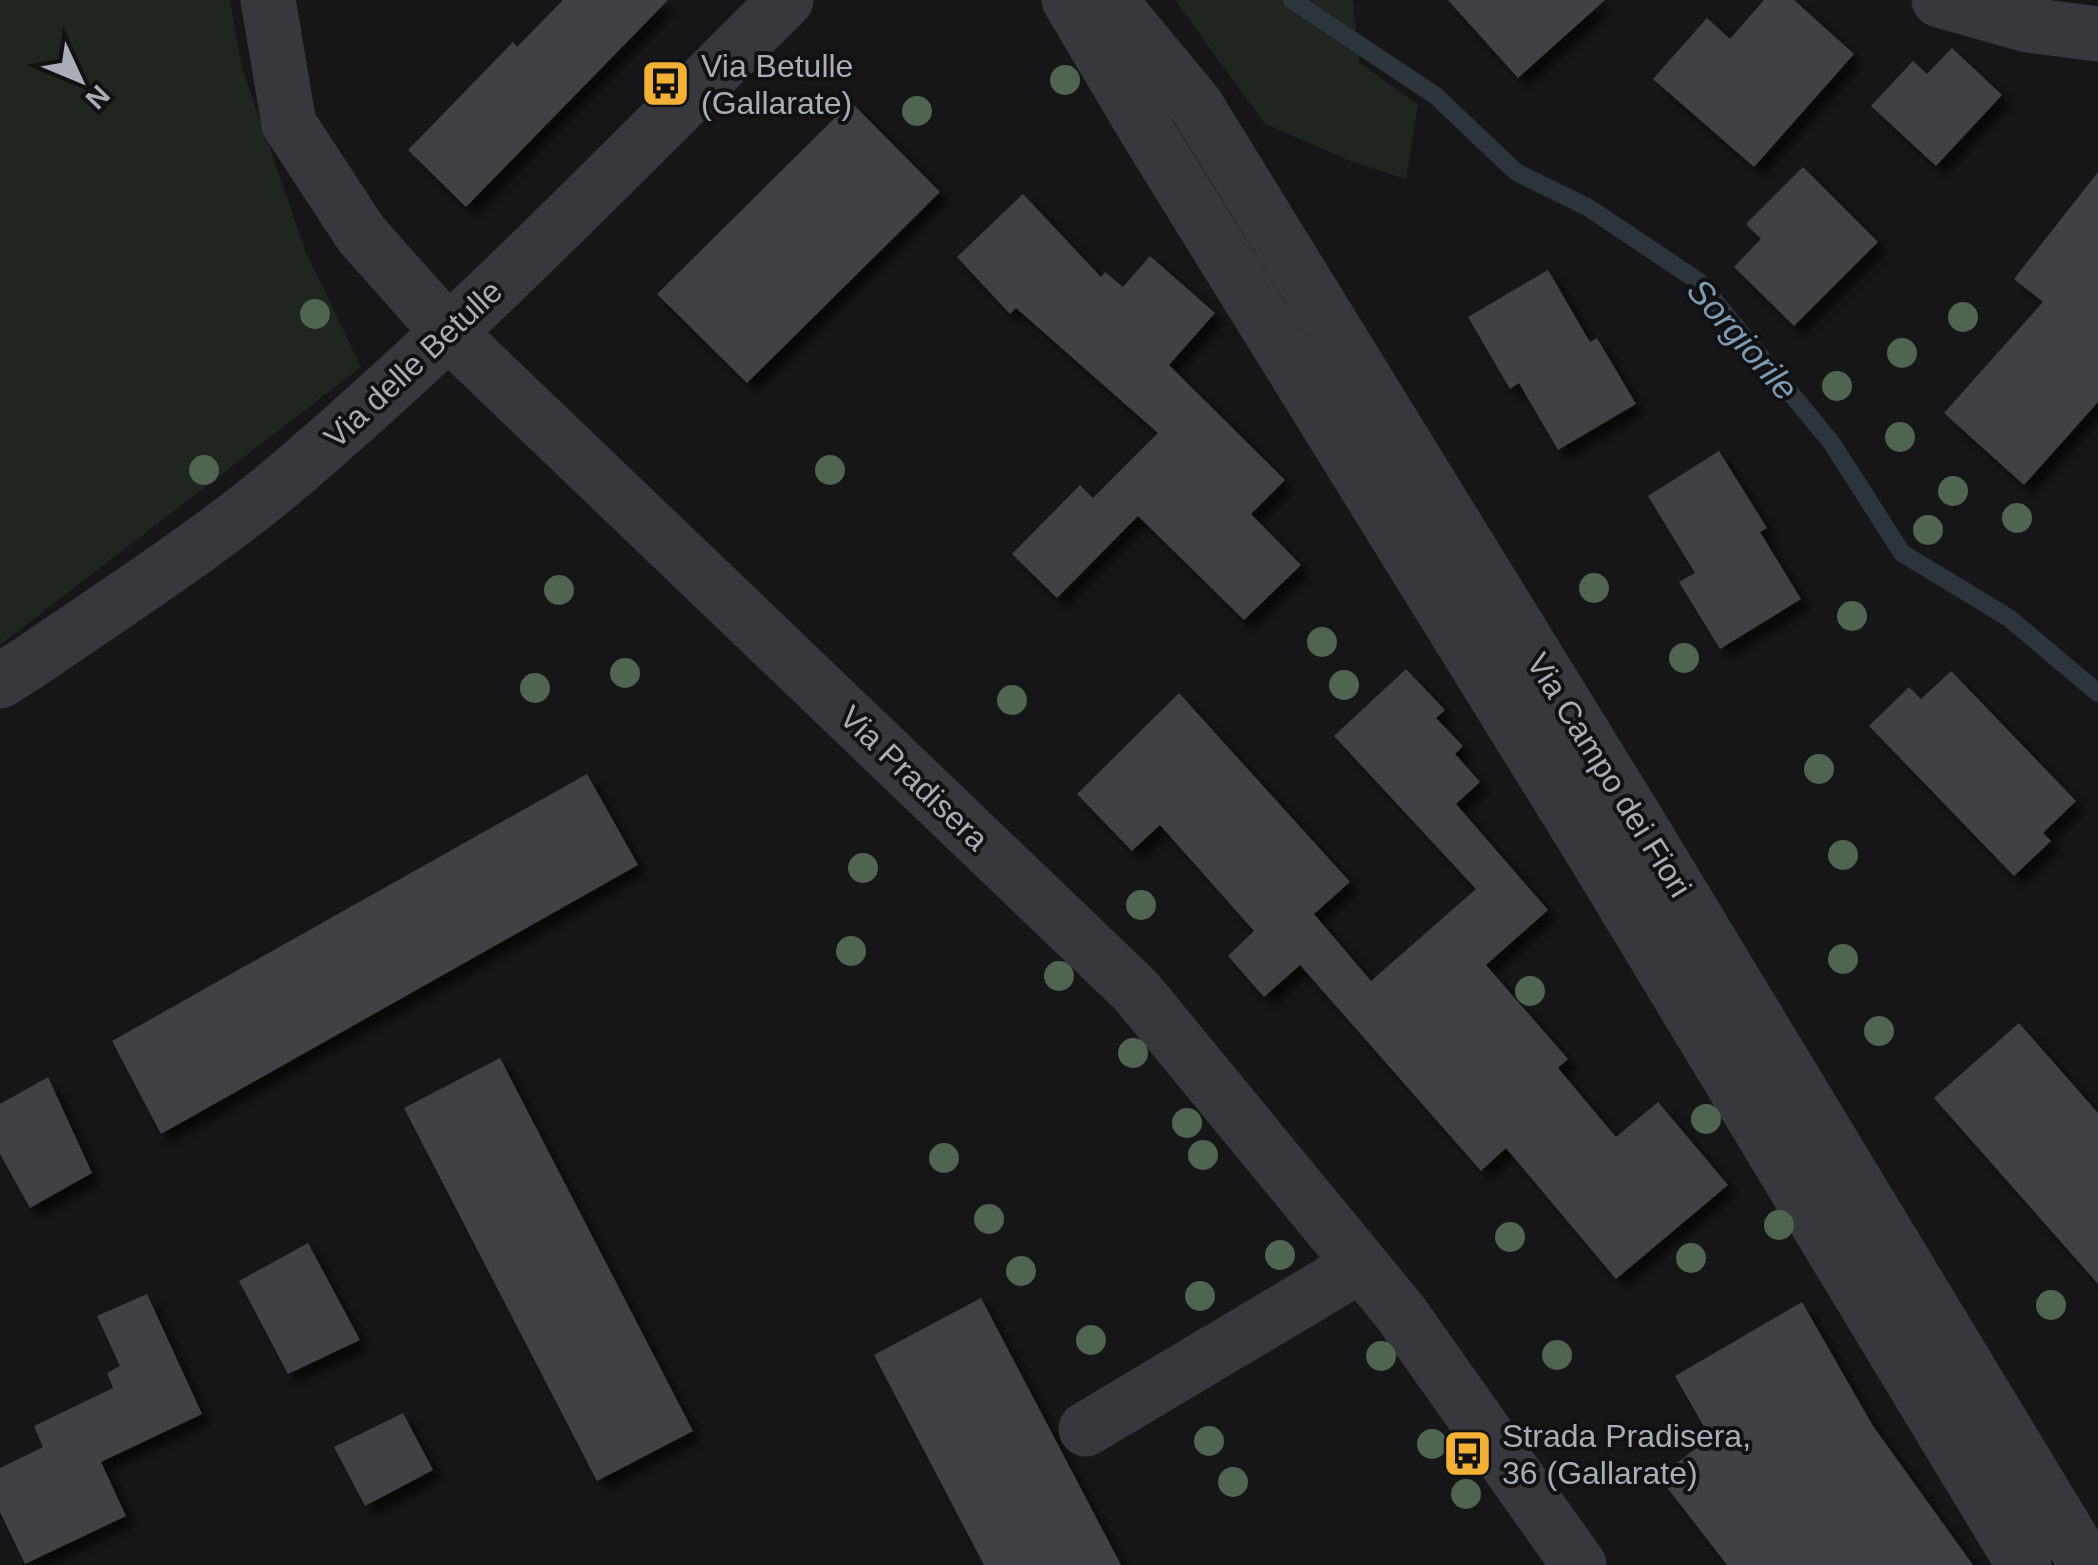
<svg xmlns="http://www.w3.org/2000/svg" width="2098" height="1565" viewBox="0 0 2098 1565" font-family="Helvetica,sans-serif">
  <defs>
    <filter id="shadow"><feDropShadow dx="9" dy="9" stdDeviation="5" flood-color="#0009"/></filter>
  </defs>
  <rect width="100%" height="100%" fill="#161618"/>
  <path fill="#1e261f" d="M0,0H230L242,68L306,252L361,367L0,645Z
    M1175,0H1353L1359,62L1418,105L1406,179L1350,161L1264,123Z"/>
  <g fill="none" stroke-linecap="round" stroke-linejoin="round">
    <path stroke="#2c353c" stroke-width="18" d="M1292,0L1436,96L1516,172L1589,208L1698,281L1831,442L1902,553L2009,618L2098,693"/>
  </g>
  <path fill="#404145" filter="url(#shadow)" d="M563,0H668L466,207L408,150L513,42L517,47Z
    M1448,0H1605L1518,78Z
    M1764,0H1794L1854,54L1754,167L1653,79L1707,18L1730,39Z
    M1952,48L2002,95L1936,166L1871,106L1913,61L1927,74Z
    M851,102L940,192L747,383L657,294Z
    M1803,167L1878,242L1794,326L1734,267L1761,239L1746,224Z
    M2098,172V402L2024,485L1944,413L2043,302L2014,279Z
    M1023,194L1101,277L1105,272L1123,287L1150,256L1215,313L1169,365L1285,480L1251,514L1301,565L1244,620L1138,516L1057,598L1012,554L1080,485L1093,498L1158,433L1016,308L1010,314L957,257Z
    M1548,270L1590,342L1597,338L1636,404L1558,450L1519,383L1510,389L1468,317Z
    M1719,451L1767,528L1760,532L1801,599L1720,649L1679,582L1695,573L1648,496Z
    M1406,669L1445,710L1436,718L1463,746L1455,754L1480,782L1456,804L1548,910L1486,965L1568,1059L1558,1068L1616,1137L1658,1102L1728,1185L1616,1279L1506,1148L1481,1171L1300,965L1264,997L1228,956L1254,931L1160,825L1132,851L1077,794L1179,693L1350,882L1314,914L1371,981L1476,889L1334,736Z
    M1951,671L2076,801L2043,833L2051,841L2014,876L1869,726L1909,687L1921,699Z
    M587,774L638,865L161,1134L112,1041Z
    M2019,1023L2098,1113V1284L1934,1098Z
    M500,1058L693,1431L597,1481L404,1108Z
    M48,1077L92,1173L30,1208L0,1154V1104Z
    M308,1243L360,1340L288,1374L239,1281Z
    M147,1294L202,1414L101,1462L126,1516L25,1564L0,1512V1468L43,1447L34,1426L113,1388L107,1373L120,1366L97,1316Z
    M981,1298L1121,1565H984L874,1355Z
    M1802,1302L1873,1426L1973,1565H1727L1659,1477L1710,1437L1675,1376Z
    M403,1413L433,1470L365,1506L334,1447Z"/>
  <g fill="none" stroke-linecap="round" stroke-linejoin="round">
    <path stroke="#37383d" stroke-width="55" d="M268,0L289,124L361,234L449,333L1136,991L1400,1312L1579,1565
      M1069,0L1151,138L1591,849L2024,1565
      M1109,0L1196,105L1637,821L2087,1565
      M1939,0L2028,25L2098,34
      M0,681L27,664C118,601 214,541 298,468C469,321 626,159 786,0
      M1086,1429L1361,1265"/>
  </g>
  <g fill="#506452">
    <circle cx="1065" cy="80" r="15"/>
    <circle cx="917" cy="111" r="15"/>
    <circle cx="315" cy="314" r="15"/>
    <circle cx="1963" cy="317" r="15"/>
    <circle cx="1902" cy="353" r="15"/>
    <circle cx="1837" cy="386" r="15"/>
    <circle cx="1900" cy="437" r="15"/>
    <circle cx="204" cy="470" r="15"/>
    <circle cx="830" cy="470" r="15"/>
    <circle cx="1953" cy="491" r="15"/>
    <circle cx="2017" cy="518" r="15"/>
    <circle cx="1928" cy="530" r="15"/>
    <circle cx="1594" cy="588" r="15"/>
    <circle cx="559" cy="590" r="15"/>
    <circle cx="1852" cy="616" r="15"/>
    <circle cx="1322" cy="642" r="15"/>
    <circle cx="1684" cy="658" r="15"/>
    <circle cx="625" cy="673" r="15"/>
    <circle cx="1344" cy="685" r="15"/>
    <circle cx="535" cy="688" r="15"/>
    <circle cx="1012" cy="700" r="15"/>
    <circle cx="1819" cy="769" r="15"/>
    <circle cx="1843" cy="855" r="15"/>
    <circle cx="863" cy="868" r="15"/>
    <circle cx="1141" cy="905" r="15"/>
    <circle cx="851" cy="951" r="15"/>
    <circle cx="1843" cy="959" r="15"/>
    <circle cx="1059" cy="976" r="15"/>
    <circle cx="1530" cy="991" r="15"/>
    <circle cx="1879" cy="1031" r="15"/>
    <circle cx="1133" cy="1053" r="15"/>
    <circle cx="1706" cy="1119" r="15"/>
    <circle cx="1187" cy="1123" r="15"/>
    <circle cx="1203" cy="1155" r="15"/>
    <circle cx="944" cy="1158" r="15"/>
    <circle cx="989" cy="1219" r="15"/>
    <circle cx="1779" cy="1225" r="15"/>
    <circle cx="1510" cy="1237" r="15"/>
    <circle cx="1280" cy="1255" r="15"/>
    <circle cx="1691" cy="1258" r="15"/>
    <circle cx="1021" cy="1271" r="15"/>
    <circle cx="1200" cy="1296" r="15"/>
    <circle cx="2051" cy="1305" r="15"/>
    <circle cx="1091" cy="1340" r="15"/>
    <circle cx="1557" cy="1355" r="15"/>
    <circle cx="1381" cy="1356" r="15"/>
    <circle cx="1209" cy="1441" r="15"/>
    <circle cx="1432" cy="1444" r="15"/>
    <circle cx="1233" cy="1482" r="15"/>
    <circle cx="1466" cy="1494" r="15"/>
  </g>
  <defs>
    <symbol id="bus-square" viewBox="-11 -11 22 22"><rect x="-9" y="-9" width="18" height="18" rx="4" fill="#f2b134" stroke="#111113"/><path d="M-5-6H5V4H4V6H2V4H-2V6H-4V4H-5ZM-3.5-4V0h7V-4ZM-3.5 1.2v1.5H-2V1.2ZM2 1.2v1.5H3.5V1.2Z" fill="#111"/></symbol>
  </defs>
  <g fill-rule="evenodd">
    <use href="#bus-square" x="638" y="56" width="55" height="55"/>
    <use href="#bus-square" x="1440" y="1426" width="55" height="55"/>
  </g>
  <g text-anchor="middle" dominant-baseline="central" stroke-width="8" stroke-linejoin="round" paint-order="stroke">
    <g font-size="32" fill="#a8adb8" stroke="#111113" text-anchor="start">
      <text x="701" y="66">Via Betulle<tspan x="701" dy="37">(Gallarate)</tspan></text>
      <text x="1502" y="1436">Strada Pradisera,<tspan x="1502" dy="37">36 (Gallarate)</tspan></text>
    </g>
    <g font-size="32" fill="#a8adb8" stroke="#111113">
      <text transform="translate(413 364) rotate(-43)">Via delle Betulle</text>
      <text transform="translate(1609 775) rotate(58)">Via Campo dei Fiori</text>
      <text transform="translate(914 778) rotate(44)">Via Pradisera</text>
    </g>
    <g font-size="35" font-style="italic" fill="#7f9bb3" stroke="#111113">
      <text transform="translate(1743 339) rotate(49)">Sorgiorile</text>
    </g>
  </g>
  <g transform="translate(80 80) rotate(134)" stroke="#111113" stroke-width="8" paint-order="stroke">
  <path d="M0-8L18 38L0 25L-18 38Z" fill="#a8adb8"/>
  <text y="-15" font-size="28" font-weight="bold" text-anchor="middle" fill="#a8adb8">N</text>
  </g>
</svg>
